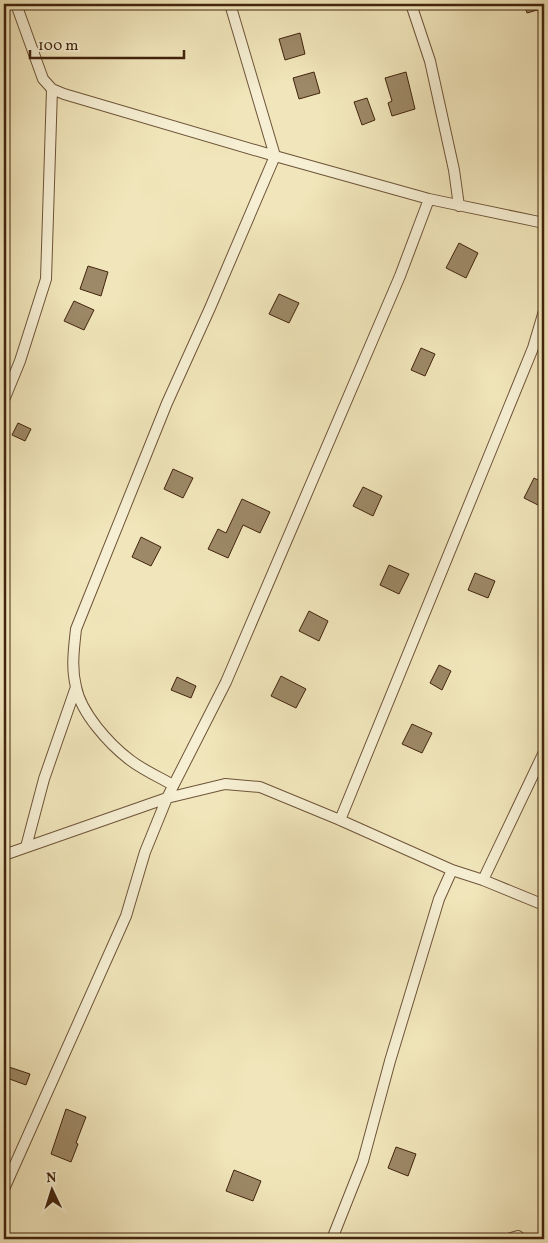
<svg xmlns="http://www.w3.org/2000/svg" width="548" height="1243" viewBox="0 0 548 1243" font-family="Vollkorn,serif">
  <rect width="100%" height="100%" fill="#f1e6bb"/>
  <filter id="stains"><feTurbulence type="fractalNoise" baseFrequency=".004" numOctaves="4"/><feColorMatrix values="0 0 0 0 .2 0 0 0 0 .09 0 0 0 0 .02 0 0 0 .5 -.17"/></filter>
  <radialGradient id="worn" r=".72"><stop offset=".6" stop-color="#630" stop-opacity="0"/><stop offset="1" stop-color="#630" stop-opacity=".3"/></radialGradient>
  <path fill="#9d8967" stroke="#42240d" d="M524,4H544V8L527,13Z
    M300,33L305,54L285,60L279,39Z
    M314,72L320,93L299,99L293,78Z
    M406,72L415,109L392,116L388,103L392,101L385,78Z
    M367,98L375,120L362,125L354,102Z
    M459,243L478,253L466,278L446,268Z
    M88,266L108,272L101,296L80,289Z
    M279,294L299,303L289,323L269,314Z
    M74,301L94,310L84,330L64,321Z
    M421,348L435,354L425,376L411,370Z
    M18,423L31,429L25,441L12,435Z
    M173,469L193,478L183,498L164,489Z
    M534,478L544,483V508L524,498Z
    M363,487L382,496L373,516L353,506Z
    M242,499L270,512L260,533L243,525L228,558L208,549L218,529L226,533Z
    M141,537L161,547L151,566L132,557Z
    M389,565L409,574L399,594L380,585Z
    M475,573L495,581L488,598L468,590Z
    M309,611L328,621L319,641L299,631Z
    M439,665L451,671L442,690L430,683Z
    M281,676L306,689L296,708L271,696Z
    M177,677L196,686L191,698L171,690Z
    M412,724L432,733L422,753L402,744Z
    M6,1066L30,1074L26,1085L4,1077Z
    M66,1109L86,1117L76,1143L78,1144L71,1162L51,1154Z
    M396,1147L416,1154L408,1176L388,1168Z
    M234,1170L261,1181L253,1201L226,1191Z"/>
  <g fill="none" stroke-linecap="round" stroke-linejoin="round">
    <defs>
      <path id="minor" d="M16,4L43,79L52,89L64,94L275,156L429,199L544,223
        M411,4L430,61L454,170L459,206
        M4,400L20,361L46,279L52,89
        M173,785C159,777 143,770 130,760C109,744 81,713 76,687C71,667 74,648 76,629L167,403L210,308L275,156L230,4
        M340,820L533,348L544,311
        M26,847L44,779L76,687
        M4,855L167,798L225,784L260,787L340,820L452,870L483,880L544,905
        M483,880L544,752
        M4,1189L126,916L145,852L167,798L226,682L400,276L429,199
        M332,1239L363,1161L390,1061L439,899L452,870
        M508,1239L518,1236L522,1239"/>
    </defs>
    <use href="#minor" stroke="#6e5438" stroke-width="12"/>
    <use href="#minor" stroke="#f6efd3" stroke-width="10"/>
  </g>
  <rect width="548" height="1243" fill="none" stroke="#f1e6bb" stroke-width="20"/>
  <rect x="5" y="5" width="538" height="1233" fill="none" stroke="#42240d" stroke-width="2.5"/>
  <rect x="10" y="10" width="528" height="1223" fill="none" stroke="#42240d"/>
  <g transform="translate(52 1190) rotate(356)" stroke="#f6efd3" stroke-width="4" paint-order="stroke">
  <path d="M0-4L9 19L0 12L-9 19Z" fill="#42240d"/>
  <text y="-8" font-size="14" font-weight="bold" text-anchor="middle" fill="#42240d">N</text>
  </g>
  <path d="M30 50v8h154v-8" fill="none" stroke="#42240d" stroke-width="2.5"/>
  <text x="38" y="50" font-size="15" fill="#42240d" stroke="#f6efd3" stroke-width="4" paint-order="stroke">100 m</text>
  <rect width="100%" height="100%" filter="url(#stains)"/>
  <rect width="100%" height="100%" fill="url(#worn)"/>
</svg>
